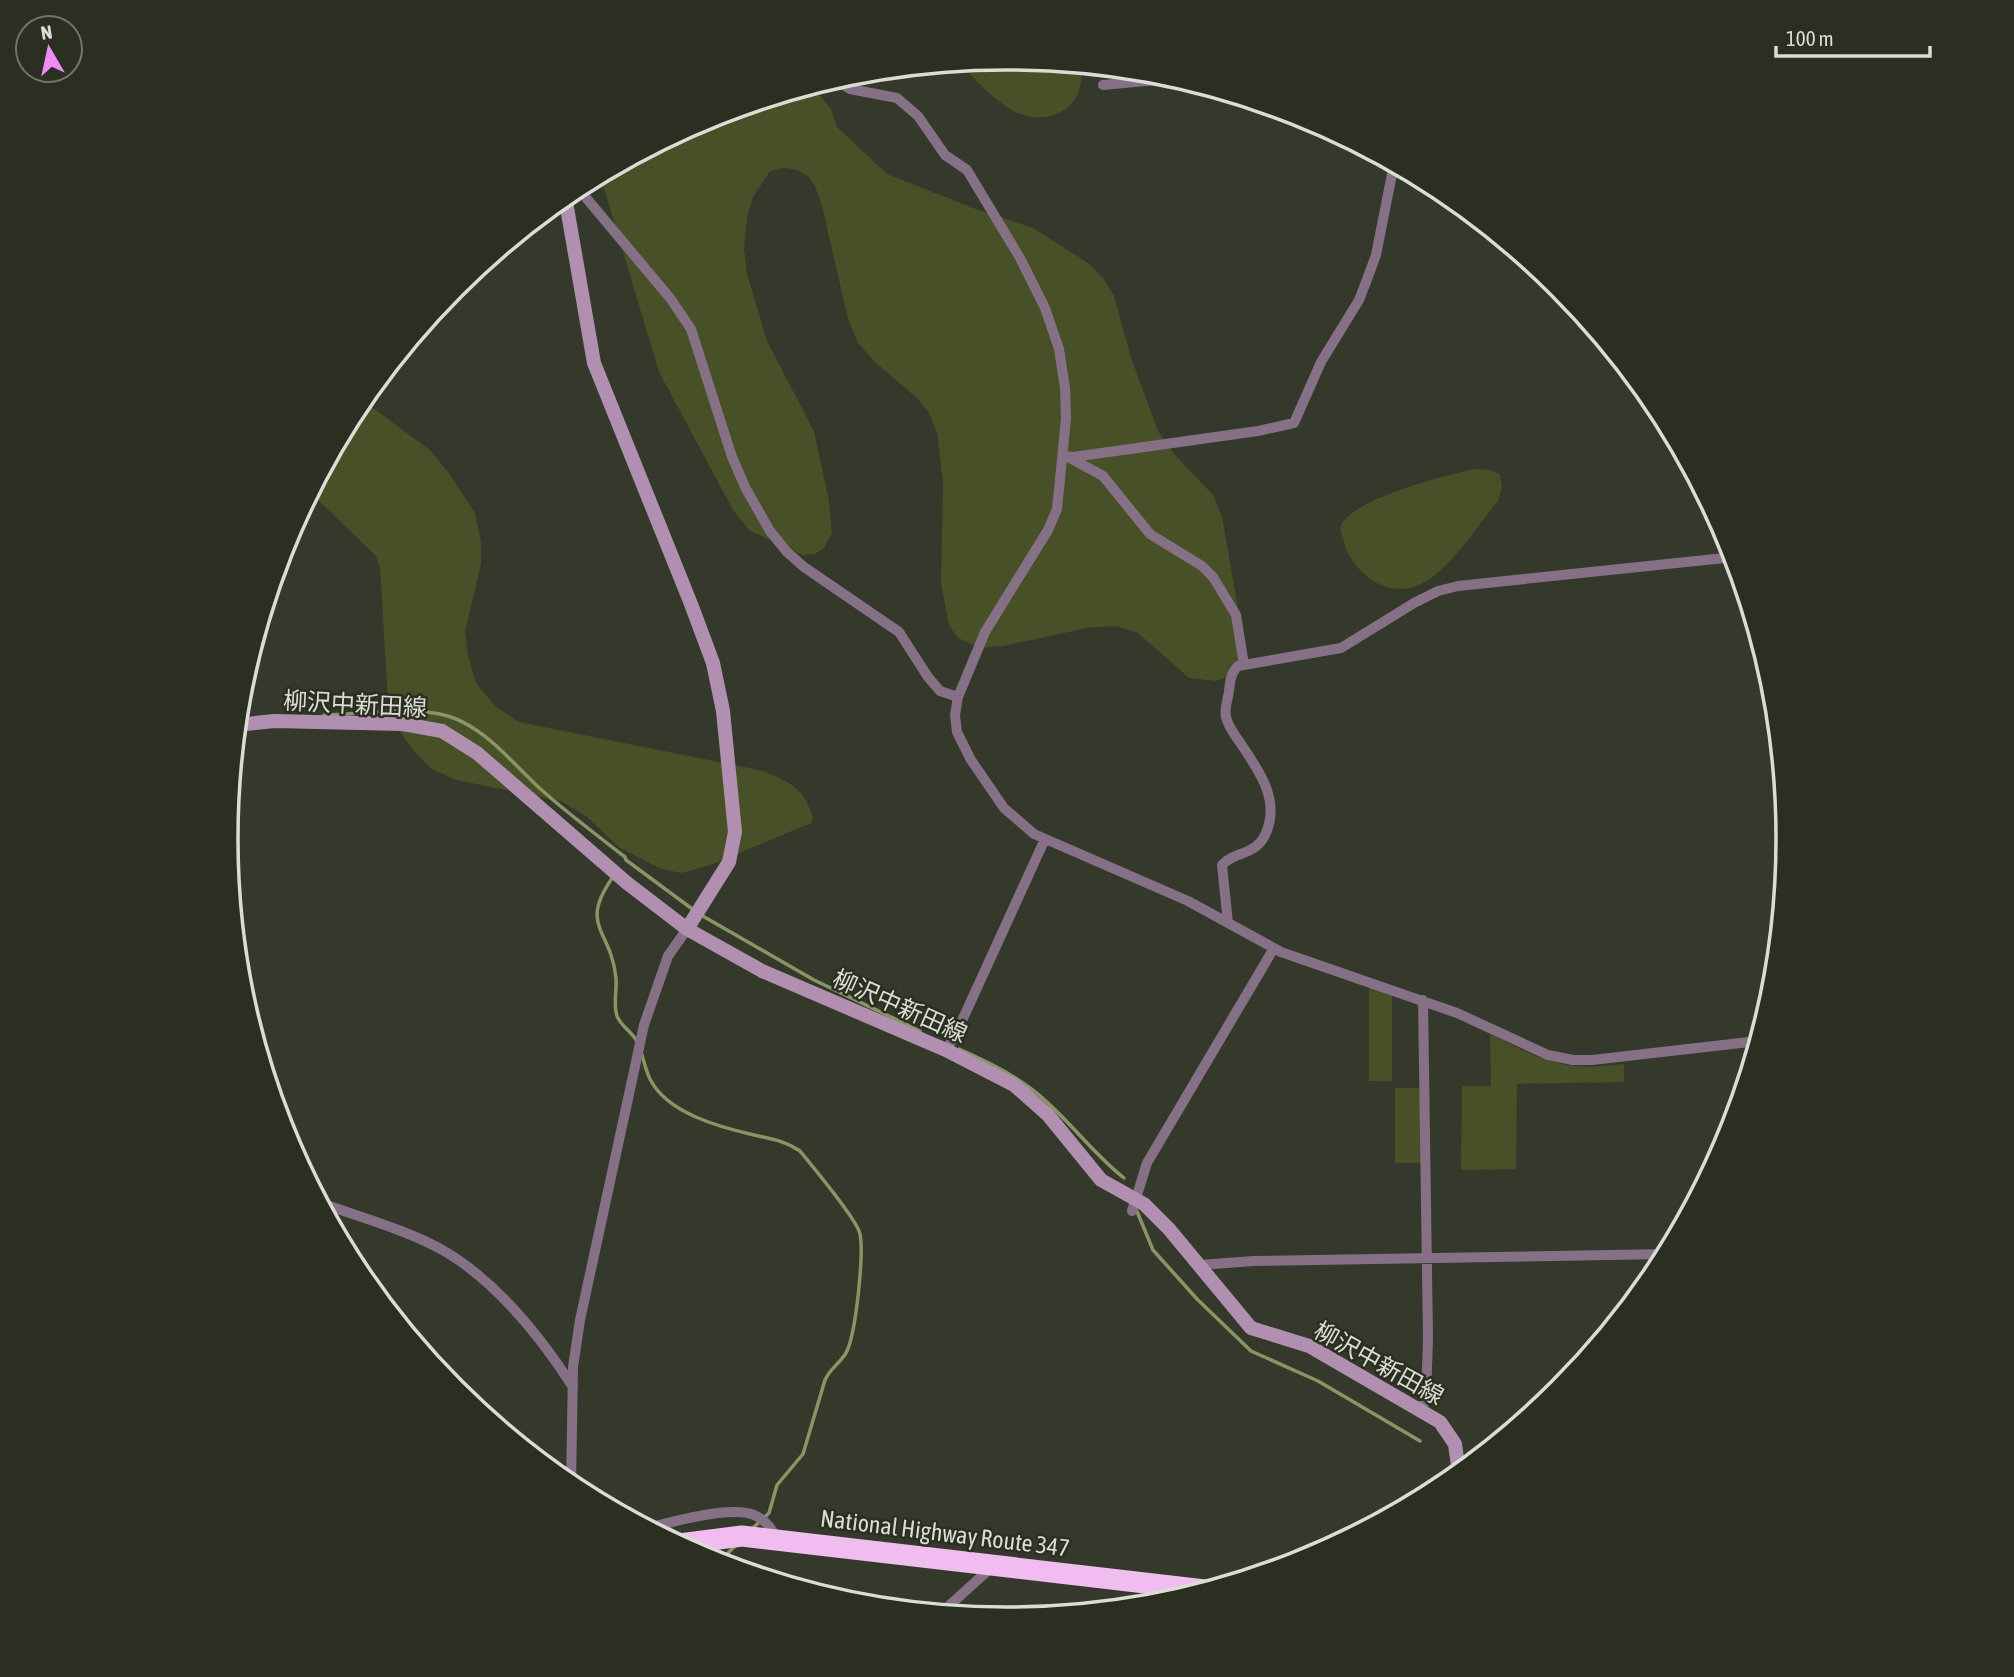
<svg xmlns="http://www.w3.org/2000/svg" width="2014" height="1677" viewBox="0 0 2014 1677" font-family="'Asap Condensed','Noto Sans JP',sans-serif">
  <rect width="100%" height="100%" fill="#35392c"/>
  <path fill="#475026" d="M1007,58L1081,65C1081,72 1082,81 1080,87C1073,117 1037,125 1012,110C992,98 975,80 959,62Z
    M812,86L831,109L837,127L887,174L973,208L1033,228L1088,263L1103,278L1114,296L1131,358L1158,431L1175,455L1213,495L1222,516L1246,655L1231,675L1216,681L1189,678L1138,633L1116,626L1087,628L1003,646L980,648L958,638L949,625L941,584L943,482L937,433L929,413L918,399L874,361L858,343L848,319L822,206L815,186L808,176L797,170L784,168L770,171L753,197L747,217L744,248L747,274L767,341L814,431L829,501L832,533L824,548L815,554L803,555L750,531L733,510L659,372L600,175L709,117Z
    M362,400L430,450L448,472L475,513L481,542V564L465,632L468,655L476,683L495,706L519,722L764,771C791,783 803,787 813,817L811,823L713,864L682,873L661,869L620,848L587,817L561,801L456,780L430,768L413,750L396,726L388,701L380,568L376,556L311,493Z
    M1474,469L1489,470L1500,474L1502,488L1498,501C1476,527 1450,571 1419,585C1385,600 1350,570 1343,539C1341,533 1339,528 1342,523C1360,497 1443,476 1474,469Z
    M1369,984L1392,992V1081H1369Z
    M1490,1034C1544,1061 1562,1072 1624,1064V1082L1517,1084L1516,1169L1461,1170L1462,1086H1491Z
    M1395,1088H1422L1423,1163H1395Z"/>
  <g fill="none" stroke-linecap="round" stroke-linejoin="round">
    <path stroke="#8a9464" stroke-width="3.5" d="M324,715C362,714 412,706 448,716C487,728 515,767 545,793C570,815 598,836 625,857L626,860L695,911
      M613,877C578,926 611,929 616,978C617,991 613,1004 617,1016C621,1027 633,1032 637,1042
      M701,915L814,980L920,1031
      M959,1049C986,1061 1011,1073 1034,1091C1067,1117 1091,1152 1124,1178
      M641,1052C644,1061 646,1071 650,1079C667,1113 719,1127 754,1135C771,1139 786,1141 800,1151C812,1166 857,1219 860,1234C864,1255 856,1331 847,1351C842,1362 830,1368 825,1380L803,1454L777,1485L769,1513L751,1530
      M1136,1209L1153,1250L1197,1299L1251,1351L1318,1381L1420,1441
      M718,1563L736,1545"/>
    <path stroke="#857085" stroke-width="10" d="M834,79L850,89L897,98L918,116L945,155L967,170L1020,258L1045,308L1059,349L1065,388L1066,419L1057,509L1048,530L985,632L958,697L955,715L957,732L971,760L1004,808L1034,834L1188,901L1281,952L1457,1013L1548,1055L1573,1060H1592L1758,1041
      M1103,85L1178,78
      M577,187L670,298L691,329L732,457L746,489L770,531L787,552L804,567L899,632L928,677L940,691L958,697
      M1063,456L1073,457L1258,431L1294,423L1321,362L1359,300L1366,282L1376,255L1394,164
      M1070,458L1103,476L1150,534L1202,566L1213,577L1236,615L1244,665
      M1228,923L1222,865C1234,851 1255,856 1265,835C1282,800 1257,768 1239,741C1234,734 1228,726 1226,717C1224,709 1228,699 1229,691C1230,681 1231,673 1238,666L1341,648L1414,603L1438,591L1458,586L1734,557
      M946,1050L955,1036L1045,839
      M321,1203C362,1218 408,1230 446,1252C499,1284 540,1336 573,1387
      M1132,1211L1147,1163L1274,948
      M1199,1265L1254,1261L1666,1254
      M1421,1411L1426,1398L1428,1338L1423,1000
      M571,1486L573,1367L580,1320L644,1025L668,956L687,929
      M648,1528C672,1522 735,1504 756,1516C767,1521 772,1530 778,1540
      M941,1613L993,1566"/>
    <path stroke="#b18fb1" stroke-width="14" d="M565,196L594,363L691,604L713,663L723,711L735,832L729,862L687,929
      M237,725L274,721L403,724L442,731L477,753L627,883L687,929L762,971L946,1050L1014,1085L1048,1115L1101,1180L1144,1204L1169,1229L1251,1328L1309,1346L1440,1422L1455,1444L1459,1473"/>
    <path stroke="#f1bdf1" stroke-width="21" d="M679,1544L742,1536L1205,1590"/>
  </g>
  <g text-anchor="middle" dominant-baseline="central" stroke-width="5" stroke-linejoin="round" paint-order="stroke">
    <g font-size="24" fill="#dbddd5" stroke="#2b2f22">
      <text transform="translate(355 704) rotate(3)">柳沢中新田線</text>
      <text transform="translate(900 1006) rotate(24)">柳沢中新田線</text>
      <text transform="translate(1379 1363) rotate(29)">柳沢中新田線</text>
      <text transform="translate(945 1533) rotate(7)">National Highway Route 347</text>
    </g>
  </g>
  <path d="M0 0H2014V1677H0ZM1006 70H1008A768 768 0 0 1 1776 838V839A768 768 0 0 1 1008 1607H1006A768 768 0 0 1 238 839V838A768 768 0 0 1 1006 70Z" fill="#2b2f22" fill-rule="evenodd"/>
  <path fill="none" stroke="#dbddd5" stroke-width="3.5" d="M1006 70H1008A768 768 0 0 1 1776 838V839A768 768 0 0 1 1008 1607H1006A768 768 0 0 1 238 839V838A768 768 0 0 1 1006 70Z"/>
  <g transform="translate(49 49) rotate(351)"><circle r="33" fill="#2b2f22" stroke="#71756a" stroke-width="2"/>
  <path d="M0-5L12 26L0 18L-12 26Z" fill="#f18af4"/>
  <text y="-10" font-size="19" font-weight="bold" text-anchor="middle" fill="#dbddd5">N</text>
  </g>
  <path d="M1776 46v10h154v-10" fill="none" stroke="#dbddd5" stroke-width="3.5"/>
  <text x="1786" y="46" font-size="21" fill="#dbddd5" stroke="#2b2f22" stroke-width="5" paint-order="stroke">100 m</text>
</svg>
